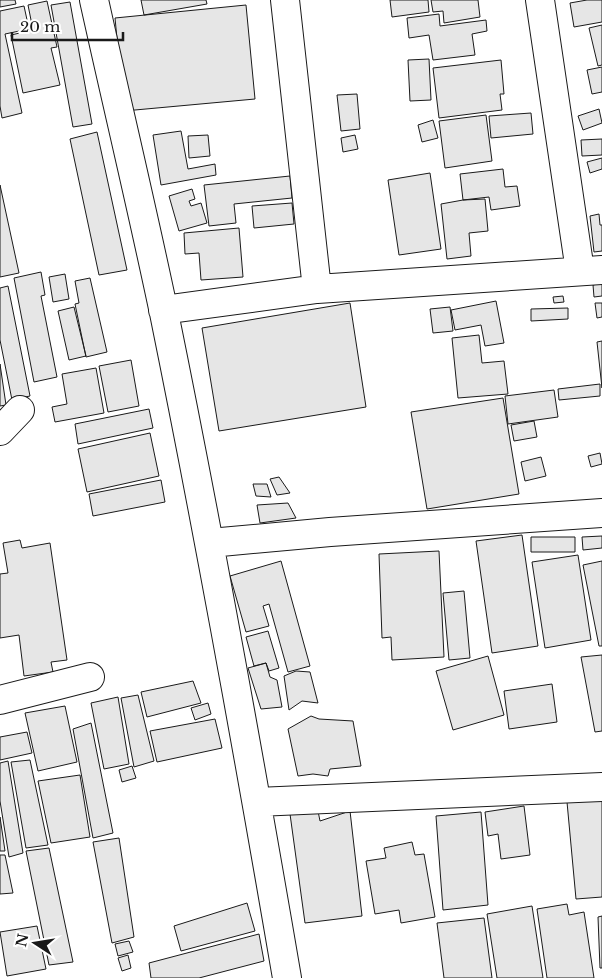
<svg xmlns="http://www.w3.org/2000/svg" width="602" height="978" viewBox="0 0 602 978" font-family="'Libre Baskerville',serif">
  <rect width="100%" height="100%" fill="#fff"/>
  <path fill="#e6e6e6" stroke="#1a1a1a" d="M0,0H15L16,4L0,7Z
    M141,0H206L207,4L144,15Z
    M390,0H428L429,12L392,17Z
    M431,0H478L480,17L444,23L443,11L433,12Z
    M587,0H602V22L574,27L570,3Z
    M47,1L57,47L51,48L60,85L23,93L11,35L33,30L28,5Z
    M70,2L92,124L73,127L51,5Z
    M246,5L255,99L124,111L115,18Z
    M24,6L29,29L5,34L22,113L2,118L0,106V11Z
    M439,14L440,26L486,20L487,31L472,34L475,55L433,60L429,35L409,38L407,18Z
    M602,25V65L598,66L589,28Z
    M429,59L431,100L410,101L408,60Z
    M501,60L504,94H500L502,110L439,118L433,68Z
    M602,67V92L592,94L587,70Z
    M357,94L360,129L341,131L337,95Z
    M599,109L602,123L583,130L578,116Z
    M531,113L533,134L491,138L489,116Z
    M486,115L492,161L445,168L439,121Z
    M433,120L438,138L422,142L418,125Z
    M181,131L188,169L215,164L216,175L161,185L153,135Z
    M97,132L127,270L99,275L70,139Z
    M208,135L210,156L189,158L188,136Z
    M355,135L358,149L343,152L341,138Z
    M602,139V155L582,156L581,140Z
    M602,158V169L590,173L587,162Z
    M503,169L505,187L517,186L520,206L491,210L489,197L463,200L460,174Z
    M430,173L441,249L399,255L388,180Z
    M290,176L292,198L234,204L236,223L209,226L204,185Z
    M0,185L19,273L0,277Z
    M192,189L195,199L189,201L191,206L201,203L207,223L179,231L169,196Z
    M485,199L488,231L469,233L471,256L447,259L441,204L463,200Z
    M292,203L294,224L254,228L252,206Z
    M599,214L600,225H602V251L594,252L590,216Z
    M239,228L243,277L201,280L199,253L185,254L184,233Z
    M41,272L45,295L41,296L57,377L34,382L14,278Z
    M65,274L69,299L53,302L49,277Z
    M90,278L107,352L86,357L75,304L79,303L75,281Z
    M602,283V296L594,297L593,285Z
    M8,286L30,396L12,400L0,340V288Z
    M563,296L564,302L554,303L553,297Z
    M496,301L504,343L485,346L481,325L455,330L451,310Z
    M350,303L366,407L219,431L202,328Z
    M595,303H602V317L597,318Z
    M74,307L86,356L69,360L58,311Z
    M450,307L453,331L433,333L430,309Z
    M568,308V319L531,321V309Z
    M479,335L482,363L504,361L508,394L458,398L452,338Z
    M602,341V388L597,342Z
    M131,360L139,406L108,412L99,366Z
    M0,364L6,405L0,406Z
    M96,368L104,413L55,422L52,407L67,404L62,374Z
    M600,384V396L559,400L558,389Z
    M554,390L558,417L508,424L505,396Z
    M503,398L519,494L427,509L411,412Z
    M149,409L153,428L78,444L75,424Z
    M534,421L537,437L514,441L511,425Z
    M150,433L159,476L87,492L78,449Z
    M600,453L602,464L591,467L588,456Z
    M541,457L546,476L525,481L521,462Z
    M279,477L290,493L277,495L270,479Z
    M161,480L165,502L93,516L89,494Z
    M253,484H267L271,497L256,496Z
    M288,503L296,518L260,523L257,505Z
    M522,535L538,646L492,653L476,541Z
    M602,536V548L583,550L582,537Z
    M531,537H575V552H531Z
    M20,540L22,548L50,543L67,660L51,662L53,672L24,676L19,635L0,638V574L8,573L3,543Z
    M439,551L444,657L392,660L391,637L382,638L379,554Z
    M578,555L591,640L545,648L532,562Z
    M281,561L310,666L288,672L269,604L263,606L269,626L246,632L230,576Z
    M602,561V646H599L583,565Z
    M464,591L470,658L449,660L443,593Z
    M268,631L279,668L269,671L266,663L254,666L246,637Z
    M602,655V731L595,732L581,657Z
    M488,656L504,715L453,730L436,671Z
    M266,663L270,677L277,680L282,707L261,709L248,668Z
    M296,671L310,672L318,703L302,701L289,710L284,676Z
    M193,681L201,703L147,717L141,692Z
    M552,684L557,722L509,729L504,691Z
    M138,695L154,761L134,767L121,698Z
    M118,697L129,764L104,769L91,703Z
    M208,703L211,714L195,720L191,708Z
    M65,706L77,762L38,771L25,713Z
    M311,716L319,719L353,721L361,766L330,769L328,776L313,774L298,776L288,729Z
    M215,719L222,748L157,762L150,731Z
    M91,723L113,833L93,838L73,729Z
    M27,732L32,753L0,760V737Z
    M30,760L48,845L26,848L11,762Z
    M8,761L23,853L9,857L0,801V763Z
    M132,766L136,778L122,782L119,770Z
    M80,775L90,837L51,843L38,781Z
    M602,799V897L576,899L567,802Z
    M524,806L530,855L501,859L498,834L488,836L485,812Z
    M318,811L320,821L350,811L362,916L305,923L290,814Z
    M481,812L488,905L443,910L436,816Z
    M0,817L5,851H0Z
    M119,838L134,937L112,943L93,842Z
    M412,842L415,855L424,854L435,917L401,923L399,910L375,914L366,861L386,858L384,848Z
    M49,848L73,962L49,965L26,851Z
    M0,855H5L13,893L0,894Z
    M247,903L255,931L181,951L174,926Z
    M567,904L569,915L584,912L594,978H547L537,909Z
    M532,906L543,978H497L487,914Z
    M602,916V968H600L598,917Z
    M484,918L492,978H444L437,923Z
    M37,926L46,969L7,976L0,932Z
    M259,934L264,961L199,978H151L149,963Z
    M129,941L133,952L118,956L115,944Z
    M128,955L131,968L122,971L118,958Z"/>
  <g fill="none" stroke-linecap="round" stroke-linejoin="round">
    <defs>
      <path id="minor" d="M94,0C117,104 142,208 164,313C209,534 249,756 287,978
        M285,0L317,289
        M540,0L580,271
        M163,310L317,289L602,270
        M0,431L20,410
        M210,543L330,532L602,513
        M0,700L90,677
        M257,802L602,787"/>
    </defs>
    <use href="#minor" stroke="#1a1a1a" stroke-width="30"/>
    <use href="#minor" stroke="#fff" stroke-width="28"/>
  </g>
  <g transform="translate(35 943) rotate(282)" stroke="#ffffff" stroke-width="4" paint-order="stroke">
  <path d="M0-4L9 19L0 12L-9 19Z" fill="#1a1a1a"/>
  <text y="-8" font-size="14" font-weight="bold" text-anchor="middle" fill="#1a1a1a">N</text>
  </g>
  <path d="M12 32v8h111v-8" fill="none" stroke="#1a1a1a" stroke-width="2.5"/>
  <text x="20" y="32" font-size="15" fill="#1a1a1a" stroke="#ffffff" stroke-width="4" paint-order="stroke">20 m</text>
</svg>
